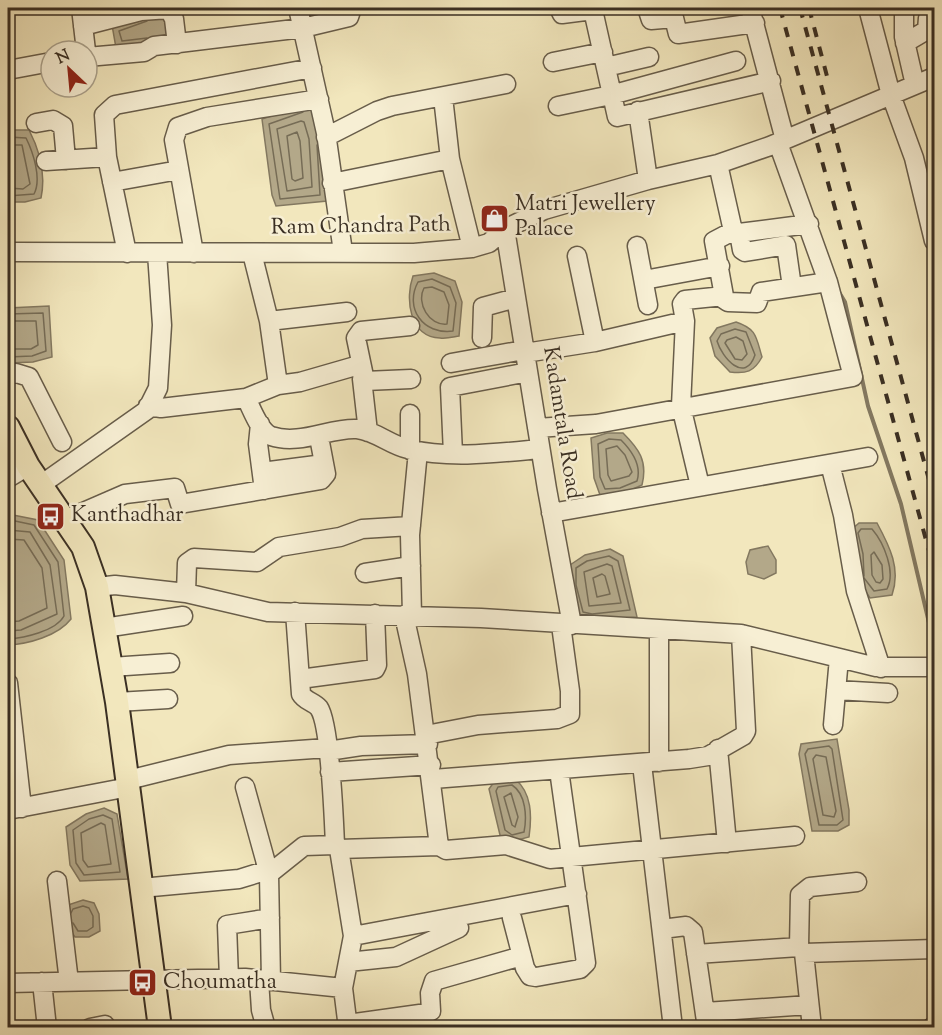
<svg xmlns="http://www.w3.org/2000/svg" width="942" height="1035" viewBox="0 0 942 1035" font-family="'Sorts Mill Goudy',serif">
  <rect width="100%" height="100%" fill="#f2e7bd"/>
  <filter id="stains"><feTurbulence type="fractalNoise" baseFrequency=".00333" numOctaves="4"/><feColorMatrix values="0 0 0 0 .2 0 0 0 0 .09 0 0 0 0 .02 0 0 0 .5 -.17"/></filter>
  <radialGradient id="worn" r=".72"><stop offset=".6" stop-color="#630" stop-opacity="0"/><stop offset="1" stop-color="#630" stop-opacity=".3"/></radialGradient>
  <path fill="#b3a889" stroke="#837860" stroke-width="1.5" d="M157,12L168,18L173,40L116,48L112,25Z
    M313,103L327,201L276,206L272,195L262,119Z
    M14,130H29C40,151 46,174 41,198L25,202H8V132Z
    M434,273L455,281L462,302L459,336C453,337 446,339 440,338C409,337 405,298 413,276Z
    M49,306L52,357L33,362L9,363L8,308Z
    M736,322C757,329 756,337 762,357C754,372 746,374 730,372L715,356L710,338L717,328Z
    M607,433H623C639,449 648,461 642,485L622,494L600,495L594,478L591,438Z
    M13,515L38,520L64,560L71,619C58,636 28,644 8,645V518Z
    M859,523H877C890,547 901,569 892,595L870,598L858,580L851,530Z
    M768,546L776,560V573L764,579L748,574L746,562L750,550Z
    M610,549L623,556L637,617L591,620L576,616L570,565L585,555Z
    M837,739L849,810V825L838,831H812L799,754L801,744Z
    M515,779C532,793 532,816 529,837L510,842L500,835L489,789L494,782Z
    M104,808L117,814L128,879L80,881L70,865L66,827L86,814Z
    M83,900L94,903L99,914L100,931L89,937H75L65,923V906Z"/>
  <g fill="none" stroke-linecap="round" stroke-linejoin="round">
    <path stroke="#766c56" stroke-width="1.5" d="M147,38L122,41L119,31L147,21
      M303,112L269,124L280,199L320,195L317,145
      M301,121L304,122L309,139L312,187L287,191L277,129Z
      M297,132L300,141L303,178L295,181L292,179L287,136Z
      M8,137L26,138C33,152 42,179 34,194L8,196
      M8,145H22L30,184L23,189L8,188
      M432,279L450,287L456,303L453,331C423,335 404,308 418,282Z
      M432,287L444,292L449,305L447,324C429,326 416,303 424,288Z
      M8,314L43,313L46,351L32,356L8,357
      M8,321H36L38,345L31,349H8
      M735,329L746,332L755,355C745,384 722,358 717,341L721,334Z
      M736,337L743,341L747,354L742,360L735,359L725,343L727,340Z
      M609,439L621,440C632,451 642,465 637,481L620,488L605,489L600,477L598,444Z
      M617,446L625,455L632,472L629,476L611,481L608,475L606,449Z
      M8,522L15,521L34,525L58,562L64,616C56,631 24,638 8,639
      M8,530L30,532L50,565L57,614L21,630L8,631
      M8,539L24,540L42,568L47,608L19,621L8,622
      M874,552L882,565L883,579L880,583L876,582L872,575L871,555Z
      M609,556L618,561L630,610L592,614L583,612L576,585V568L587,561Z
      M607,564L612,566L621,603L589,606L584,572Z
      M602,574L605,576L610,594L597,597L593,578Z
      M864,576L863,554L858,533L861,529H872C884,543 896,572 887,589L874,591L864,578
      M829,746L832,749L843,820L837,825H819L805,754L808,749Z
      M816,755L826,757L836,811L834,817L823,815L813,759Z
      M512,785C526,794 527,817 524,832L512,835L505,830L496,791L498,787Z
      M511,793L518,817L515,827L512,825L504,797Z
      M103,815L112,819L120,872L84,875L76,863L73,830L89,819Z
      M101,823L105,825L111,864L88,867L83,860L81,833Z
      M71,913L73,909L83,906L89,908L93,916V927L87,931H78L73,923"/>
    <path stroke="#837860" stroke-width="4" d="M839,292L845,302L868,406L901,504L934,644"/>
    <defs>
      <path id="minor" d="M81,8L86,51
        M298,8L326,133L343,252
        M559,8L562,14L593,10L617,117L771,81
        M647,8L651,20L674,18L678,34L755,23
        M750,8L785,140
        M868,8L891,95L914,158L934,241
        M904,8V37L915,85
        M83,26L141,11L169,9L174,19L177,44
        M905,43L927,30L928,18
        M87,57L144,52L154,46L303,28L349,17L352,8
        M553,62L603,52
        M606,67L649,57
        M8,70L51,62
        M443,97L450,159L472,248
        M558,106L611,95L736,61
        M638,111L648,180
        M36,123L53,120L63,126L66,160
        M326,137L377,111L392,106L506,84
        M46,161L107,157
        M112,182L179,170
        M332,183L450,159
        M505,229L547,489L572,625
        M739,233L742,250L745,252L786,245L792,287
        M731,234L809,224
        M637,246L648,305
        M8,252L414,253L472,248L489,243L505,229L544,210L648,180L718,164L770,146L934,77
        M127,253L107,157L104,115L115,105L312,68
        M194,253L174,140L178,127L207,117L319,99
        M252,253L269,321L278,385
        M577,256L595,342
        M644,280L720,266
        M722,298L728,302L757,303L761,292L828,282
        M269,321L347,312
        M410,326L361,331L356,338L365,381L411,379
        M482,338L483,307L516,298
        M525,353L595,342L685,321
        M451,363L524,350
        M8,375L16,373L29,377L62,442
        M362,379L368,432
        M246,398L278,385L300,382L359,365
        M148,406L161,408L246,398C252,409 259,431 271,436C300,446 331,427 357,429C376,431 390,445 408,449C451,459 497,453 540,449
        M410,414V450
        M260,424L258,444L264,490
        M537,428L596,424L853,377L828,282L778,143
        M453,454L450,387L528,372
        M830,464L843,515L856,591L881,668
        M262,472L324,464
        M8,478L28,466
        M42,484L147,410L158,388L162,325L157,253
        M700,486L681,406L685,321L682,304L685,300L724,296L714,241L733,231L718,164
        M551,513L868,457
        M65,520L125,494L175,488L180,504L321,480L326,474L319,437
        M365,573L411,566
        M97,587L115,585L186,593L268,612L481,618L741,634L876,667H926
        M186,593L187,563L194,558L257,562L279,547L340,537L362,529L411,526
        M295,612L301,694C305,701 314,702 319,708C330,724 334,821 335,845L339,849L353,936L343,988L348,1028
        M404,615L417,674L439,846
        M412,615L410,535L418,451
        M104,628L183,616
        M659,629V762
        M111,667L170,663
        M300,679L375,669L377,665L375,614
        M8,683L22,808
        M836,690L888,693
        M117,702L168,699
        M833,725L839,658
        M426,735L478,725L557,719L570,714V691L561,625
        M718,749L727,843
        M328,751L361,746L428,744
        M642,764L673,1028
        M330,772L431,765
        M433,779L689,759L708,756L743,736L746,731L741,634
        M128,780L229,755L327,748
        M245,787L269,874
        M8,810L129,787
        M339,849L439,846L446,850L506,845L550,859L795,836
        M57,881L69,982
        M141,888L239,879L268,870
        M512,918L525,968L530,976L536,977L580,969L586,963L559,770
        M662,929L686,926L693,932L707,1028
        M353,936L577,894
        M799,947L800,895L810,887L857,882
        M804,953L934,949
        M696,954L799,947L804,953L812,1028
        M348,962L396,957L459,928
        M229,979L227,925L270,918
        M259,980L261,1010L266,1028
        M271,981L269,874L304,846L335,845
        M42,982L47,1028
        M8,983L245,978L343,988
        M705,1012L809,1005
        M348,1024L427,1013L431,1011L430,993L434,981L522,956
        M90,1028L105,1025
        M931,1028L934,1026"/>
      <path id="major" d="M8,427L28,466L83,547L97,587L117,702L160,1028"/>
    </defs>
    <use href="#minor" stroke="#685d4a" stroke-width="21"/>
    <use href="#major" stroke="#3a2f23" stroke-width="26"/>
    <use href="#minor" stroke="#f7efd4" stroke-width="18"/>
    <use href="#major" stroke="#f2e7bd" stroke-width="22"/>
    <path stroke="#3a2f23" stroke-width="4" stroke-dasharray="10 10" stroke-linecap="butt" d="M780,8L934,569
      M800,8L934,498
      M809,8L828,80"/>
  </g>
  <defs>
    <symbol id="shop-square" viewBox="-11 -11 22 22"><rect x="-9" y="-9" width="18" height="18" rx="4" fill="#8f2418" stroke="#f7efd4"/><path d="M-5-2.5h2.3a2.7 3.5 0 0 1 5.4 0H5L5.5 6h-11ZM-1.5-2.5h3a1.5 2.3 0 0 0-3 0Z" fill="#fff"/></symbol>
    <symbol id="bus-square" viewBox="-11 -11 22 22"><rect x="-9" y="-9" width="18" height="18" rx="4" fill="#8f2418" stroke="#f7efd4"/><path d="M-5-6H5V4H4V6H2V4H-2V6H-4V4H-5ZM-3.5-4V0h7V-4ZM-3.5 1.2v1.5H-2V1.2ZM2 1.2v1.5H3.5V1.2Z" fill="#fff"/></symbol>
  </defs>
  <g fill-rule="evenodd">
    <use href="#shop-square" x="478" y="202" width="33" height="33"/>
    <use href="#bus-square" x="34" y="500" width="33" height="33"/>
    <use href="#bus-square" x="126" y="966" width="33" height="33"/>
  </g>
  <g text-anchor="middle" dominant-baseline="central" stroke-width="5" stroke-linejoin="round" paint-order="stroke">
    <g font-size="22" fill="#3a2f23" stroke="#f7efd4" text-anchor="start">
      <text x="515" y="205">Matri Jewellery<tspan x="515" dy="25">Palace</tspan></text>
      <text x="71" y="516">Kanthadhar</text>
      <text x="163" y="983">Choumatha</text>
    </g>
    <g font-size="22" fill="#3a2f23" stroke="#f7efd4">
      <text transform="translate(361 227) rotate(-1)">Ram Chandra Path</text>
      <text transform="translate(561 423) rotate(81)">Kadamtala Road</text>
    </g>
  </g>
  <rect width="942" height="1035" fill="none" stroke="#f2e7bd" stroke-width="30"/>
  <rect x="9" y="9" width="924" height="1017" fill="none" stroke="#3a2f23" stroke-width="3"/>
  <rect x="15" y="15" width="912" height="1005" fill="none" stroke="#3a2f23" stroke-width="1.5"/>
  <g transform="translate(69 69) rotate(334)"><circle r="28" fill="#f7efd4" stroke="#aba28d" stroke-width="1.5"/>
  <path d="M0-4.5L10 22L0 15L-10 22Z" fill="#8f2418"/>
  <text y="-9" font-size="16" font-weight="bold" text-anchor="middle" fill="#3a2f23">N</text>
  </g>
  <rect width="100%" height="100%" filter="url(#stains)"/>
  <rect width="100%" height="100%" fill="url(#worn)"/>
</svg>
